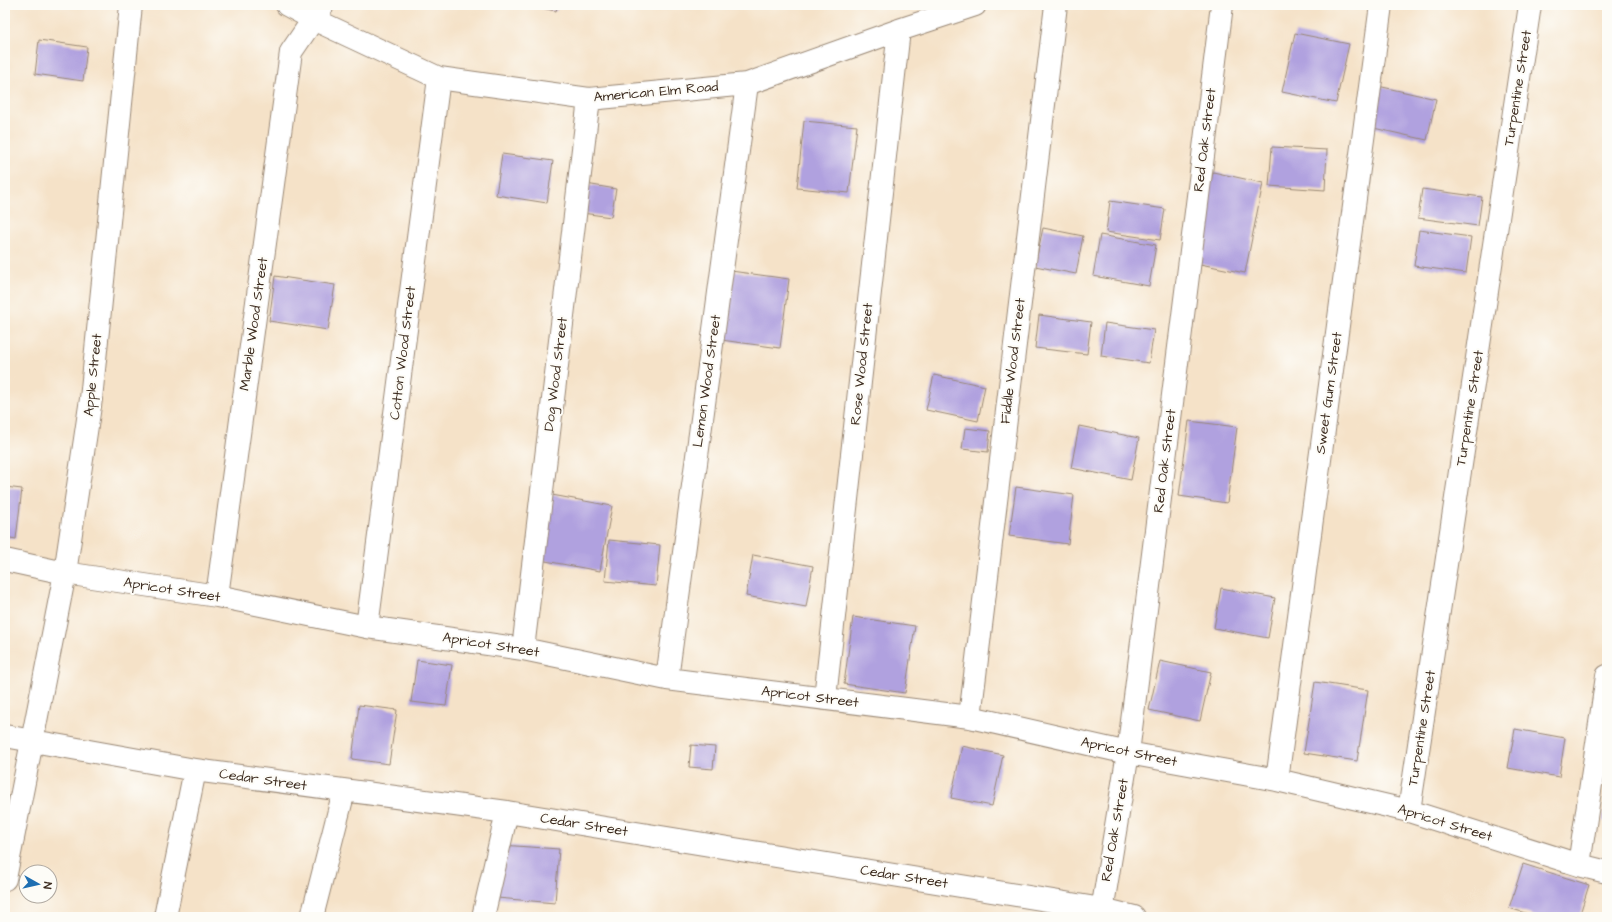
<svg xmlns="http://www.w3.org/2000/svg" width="1612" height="922" viewBox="0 0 1612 922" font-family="'Architects Daughter',sans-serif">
  <rect width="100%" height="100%" fill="#fdfcf7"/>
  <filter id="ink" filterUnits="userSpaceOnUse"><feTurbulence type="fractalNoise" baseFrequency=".025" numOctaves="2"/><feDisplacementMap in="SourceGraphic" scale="8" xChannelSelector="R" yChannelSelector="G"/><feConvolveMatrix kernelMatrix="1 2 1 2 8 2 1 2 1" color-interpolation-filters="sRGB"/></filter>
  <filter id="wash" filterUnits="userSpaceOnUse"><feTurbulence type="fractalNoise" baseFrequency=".012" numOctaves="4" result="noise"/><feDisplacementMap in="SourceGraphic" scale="16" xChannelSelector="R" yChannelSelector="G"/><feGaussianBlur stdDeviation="0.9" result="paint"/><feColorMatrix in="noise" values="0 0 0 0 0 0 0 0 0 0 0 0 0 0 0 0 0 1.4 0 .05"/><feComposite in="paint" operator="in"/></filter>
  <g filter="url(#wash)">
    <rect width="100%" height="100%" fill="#f5e2c8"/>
    <g id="blocks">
      <path fill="#b0a1df" d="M528,5H558L556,11Z
        M1295,33L1349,44L1336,103L1282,92Z
        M39,40L87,47L83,81L35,74Z
        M1378,86L1436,99L1427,140L1369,127Z
        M804,121L857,126L849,193L797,188Z
        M1272,147L1327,150L1325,190L1269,186Z
        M502,154L553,161L547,203L496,195Z
        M1213,172L1263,183L1245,273L1195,263Z
        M586,184L616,189L611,217L582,213Z
        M1422,189L1482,197L1478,226L1418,218Z
        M1110,201L1165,209L1160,240L1106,232Z
        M1043,228L1083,236L1076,274L1035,266Z
        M1419,230L1471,237L1466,273L1414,266Z
        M1100,235L1156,245L1149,286L1093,276Z
        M731,271L789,279L780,348L721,340Z
        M275,276L335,285L328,330L269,321Z
        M1039,315L1091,322L1087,354L1035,348Z
        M1105,323L1154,330L1149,363L1101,356Z
        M934,375L985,386L978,421L926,410Z
        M1189,421L1237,427L1227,503L1179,496Z
        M1079,426L1139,438L1131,480L1071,468Z
        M965,428L990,431L988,452L962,449Z
        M5,487L22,489L16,539L5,537Z
        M1016,487L1074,495L1068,544L1009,536Z
        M552,495L612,506L600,571L540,560Z
        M609,540L660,545L656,586L605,581Z
        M753,555L813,566L806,607L746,596Z
        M1221,588L1275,598L1268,638L1214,628Z
        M853,617L915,626L905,693L844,684Z
        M417,660L452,665L446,706L411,702Z
        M1160,661L1211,672L1200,721L1149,710Z
        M1315,682L1368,690L1357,761L1304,753Z
        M359,705L397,710L389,764L352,759Z
        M1515,729L1565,738L1559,777L1508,768Z
        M691,745L715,747L713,769L689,767Z
        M962,746L1003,755L992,806L951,798Z
        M1606,793H1607V822L1603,821Z
        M501,845L559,849L555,903L497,898Z
        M1523,864L1589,885L1579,917H1538L1509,908Z"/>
    </g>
  </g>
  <g filter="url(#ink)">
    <use href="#blocks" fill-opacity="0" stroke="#988673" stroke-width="1"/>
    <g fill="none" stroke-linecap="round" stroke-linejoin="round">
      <defs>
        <path id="minor" d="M287,5L313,19L439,78L589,99L747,84L899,30L975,5
          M5,560L65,573L217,596L367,627L523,649L667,679L970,717L1128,753L1277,780L1409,811L1579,865L1607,872
          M217,596L291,52L323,5
          M367,627L439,78
          M523,649L589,99
          M667,679L747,84
          M825,698L899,30
          M970,717L1056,5
          M5,736L195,770L507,812L1102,909L1134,917
          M1277,780L1381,5
          M1409,811L1530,5
          M1579,865L1607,676
          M5,879L65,573L91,399L131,5
          M165,917L195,770
          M312,917L344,791
          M483,917L507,812
          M1101,917L1128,753L1222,5"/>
      </defs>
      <use href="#minor" stroke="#988673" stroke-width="24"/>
      <use href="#minor" stroke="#fff" stroke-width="22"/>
    </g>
  </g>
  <g text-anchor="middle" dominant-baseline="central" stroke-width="4" stroke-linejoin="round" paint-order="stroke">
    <g font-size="14" fill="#3b2a1e" stroke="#fdfcf7">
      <text transform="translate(1518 88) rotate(-81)">Turpentine Street</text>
      <text transform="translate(656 92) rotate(-5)">American Elm Road</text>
      <text transform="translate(1205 140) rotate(-83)">Red Oak Street</text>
      <text transform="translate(254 324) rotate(-82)">Marble Wood Street</text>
      <text transform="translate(403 353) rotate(-83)">Cotton Wood Street</text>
      <text transform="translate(1013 361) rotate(-83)">Fiddle Wood Street</text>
      <text transform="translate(862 364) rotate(-84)">Rose Wood Street</text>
      <text transform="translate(556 374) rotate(-83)">Dog Wood Street</text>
      <text transform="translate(93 375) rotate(-84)">Apple Street</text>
      <text transform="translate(707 381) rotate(-82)">Lemon Wood Street</text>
      <text transform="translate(1329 393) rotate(-82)">Sweet Gum Street</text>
      <text transform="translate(1470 408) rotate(-81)">Turpentine Street</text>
      <text transform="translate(1165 461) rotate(-83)">Red Oak Street</text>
      <text transform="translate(172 590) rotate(9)">Apricot Street</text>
      <text transform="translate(491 645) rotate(9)">Apricot Street</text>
      <text transform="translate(810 697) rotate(7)">Apricot Street</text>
      <text transform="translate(1422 728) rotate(-81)">Turpentine Street</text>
      <text transform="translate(1129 752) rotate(12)">Apricot Street</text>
      <text transform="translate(263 780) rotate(8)">Cedar Street</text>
      <text transform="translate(1445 823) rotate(17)">Apricot Street</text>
      <text transform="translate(584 825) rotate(9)">Cedar Street</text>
      <text transform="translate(1115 830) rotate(-80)">Red Oak Street</text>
      <text transform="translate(904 877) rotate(9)">Cedar Street</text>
    </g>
  </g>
  <rect width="1612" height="922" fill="none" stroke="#fdfcf7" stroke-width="20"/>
  <g transform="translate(38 884) rotate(98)"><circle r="19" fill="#fdfcf7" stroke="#afa8a0"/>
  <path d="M0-3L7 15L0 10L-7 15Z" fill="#1f6fb2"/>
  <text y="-6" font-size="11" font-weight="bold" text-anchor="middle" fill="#3b2a1e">N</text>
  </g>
</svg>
